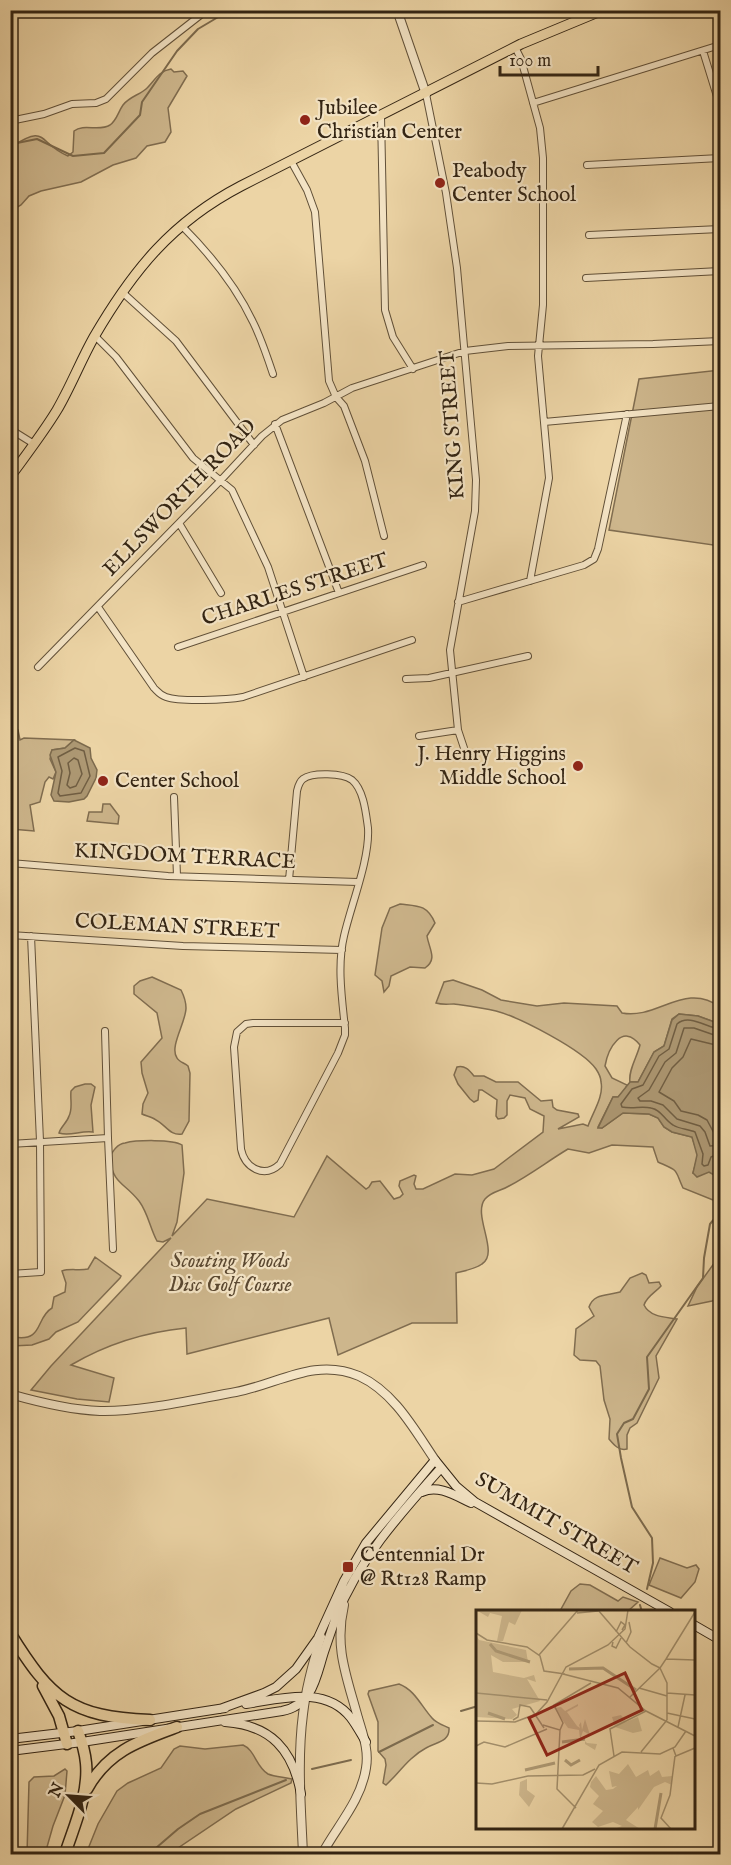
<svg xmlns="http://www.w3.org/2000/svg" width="731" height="1865" viewBox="0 0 731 1865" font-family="'IM FELL English',serif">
  <rect width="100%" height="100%" fill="#ecd4a5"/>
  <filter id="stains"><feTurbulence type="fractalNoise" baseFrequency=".00333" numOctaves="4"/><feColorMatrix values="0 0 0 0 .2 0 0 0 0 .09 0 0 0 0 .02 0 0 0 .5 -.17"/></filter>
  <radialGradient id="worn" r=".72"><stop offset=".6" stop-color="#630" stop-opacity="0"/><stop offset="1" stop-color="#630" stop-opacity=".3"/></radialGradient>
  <path fill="#cdb68c" stroke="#806d50" stroke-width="1.5" d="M171,69L174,72L183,71L187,76L168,108L171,132L165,142L147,146L136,158L113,165L81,182L41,191L29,196L21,205L11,211V147C48,123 37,143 68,156L73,152L74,131C84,123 99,132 110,125C117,120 118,112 123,105C129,97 139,95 146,89C154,82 158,71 171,69Z
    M720,370V546L609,530L639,379Z
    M18,730L20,740L24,738L74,740L65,748L52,750L50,759L56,772L53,779L49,777L45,782L40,802L30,805L34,831L11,829L10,731Z
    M103,804H110L119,816L118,824L87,821L89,812H102Z
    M400,904C417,906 427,904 435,923L427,936C429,949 438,959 425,968L410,967L391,976L389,986L384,992L382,981L375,975L382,928L390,908Z
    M152,977L181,990C184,996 186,1001 186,1008C186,1022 169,1047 177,1058C179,1062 185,1063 188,1066L190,1073L189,1121L182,1134C170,1136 166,1125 156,1120C152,1117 146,1116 142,1114L143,1104L148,1093L142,1073L141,1062L162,1038L157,1013L134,994V986L140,981Z
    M453,980L482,990L501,1000L537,1006L564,1003L617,1006L622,1013C657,1020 685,981 720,1007V1024L698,1016L679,1014L672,1019L664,1046L654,1052L638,1082H630C628,1071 637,1057 640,1045C622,1022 608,1049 605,1066L612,1078L627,1085L624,1092L618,1097H613L598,1127L602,1128L623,1113L649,1114L658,1118L664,1127L672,1132L692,1137L698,1155L693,1173L709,1172L716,1175L714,1162L720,1158V1201L713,1200L683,1188C674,1168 680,1172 658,1162L653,1147L612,1145L589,1153L568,1149C548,1161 530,1175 509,1186C501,1191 492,1191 485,1199C472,1215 500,1253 482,1264C475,1269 464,1271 456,1273L457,1323H412L338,1355L329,1318L187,1354L186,1328C146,1332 105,1345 71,1365L114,1378L109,1402L77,1399L31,1390L51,1366L171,1238L163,1242L157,1241C150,1228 148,1213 139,1201C124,1182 114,1185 109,1158C113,1151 117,1144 125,1143C136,1140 173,1139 182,1145L184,1173L177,1222L172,1236L207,1199L294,1217L327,1156L366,1189L369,1187L372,1182L380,1181L394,1199L400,1197L403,1194L399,1186L400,1181L414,1175L416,1176L414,1184L416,1189H423L455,1174L472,1175L494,1169L543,1132L544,1116L530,1109L525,1098L510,1095L507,1101V1115L504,1118L498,1119L496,1116L497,1100L482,1090H479L478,1100L474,1102L470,1099L458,1084L454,1075L457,1067C465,1065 469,1070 474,1076H484L496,1082H518L541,1101L552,1100L553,1107L557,1110L578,1114L579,1117L558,1129L583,1124L588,1126C593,1112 604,1096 601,1082C601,1078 598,1072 596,1069C583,1050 519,1017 496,1011C483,1008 468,1006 454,1004C448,1004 442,1005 436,1003L444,982Z
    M85,1084H91L95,1087L91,1105L93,1132C81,1130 70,1137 59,1133C61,1126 67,1123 69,1116C73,1108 70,1100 71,1091L75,1087Z
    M720,1255V1297L712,1301L688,1306L697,1287Z
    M95,1257L121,1276L120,1278L78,1322L56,1332L49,1339L32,1345L12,1346V1340L14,1337C44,1342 35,1318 52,1308L54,1297L65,1292L66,1283L62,1271C70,1268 79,1271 88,1269Z
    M642,1273L646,1275L649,1283L659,1282L661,1286C655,1293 647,1296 644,1305C650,1317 665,1317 677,1319L656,1356L659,1378L637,1423L630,1428L627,1435V1449C619,1451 614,1445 609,1439L610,1419L604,1400L600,1366L596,1361L580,1360L574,1355L576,1329L594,1316L589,1307C594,1293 607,1296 620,1292L630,1278Z
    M660,1558L687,1568L696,1565L699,1569L695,1582L681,1598L649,1585Z
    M580,1584L590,1585L618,1601L623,1597L638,1602L628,1611H560L571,1591Z
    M399,1684C415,1690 421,1706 432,1718C436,1723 443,1725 449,1728C450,1742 436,1742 426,1748C409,1757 399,1773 386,1785L383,1783L386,1765L385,1759L378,1751V1722L368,1694L369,1691Z
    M243,1745C255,1750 256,1767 268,1774C275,1777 284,1777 292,1779L291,1783L236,1809L169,1854H86L98,1824L117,1791L128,1783L161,1768L174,1749L180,1746L205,1749Z
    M65,1769L67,1771L65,1795L53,1826L45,1854H27L29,1782L34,1777L54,1776Z"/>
  <path fill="#ad9873" stroke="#7c6a4d" stroke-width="1.5" d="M74,740L90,748L91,758L97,770L96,778L87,796L84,799L69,802L54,801L51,795L56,772L50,755L52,750L65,748Z
    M679,1014L698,1016L720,1024V1158L714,1162L718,1169L716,1176L709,1172L697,1177L693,1173L697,1155L692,1137L672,1132L664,1127L658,1118L649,1114L623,1113L602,1128H598L613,1097H618L630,1082H638L654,1052L664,1046L672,1020Z"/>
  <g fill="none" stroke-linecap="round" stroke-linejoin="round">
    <path stroke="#705e43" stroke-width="1.5" d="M75,748L84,751L90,776L81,793L60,796L58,793L62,771L58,757Z
      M74,758L78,760L82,774L76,786L70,788L67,785L70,773L68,763Z
      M720,1029C707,1028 689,1013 677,1024L669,1049L659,1056L643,1085L632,1089L621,1104L622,1107C632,1109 642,1106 651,1108C662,1110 664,1120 673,1125C679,1129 688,1129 695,1132L703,1154L702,1164L704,1166L708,1165L711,1157L720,1153
      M720,1037L694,1028H684L676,1053L665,1062L649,1090L638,1098L640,1101H651L663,1105L677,1119L700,1126L705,1132L710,1146L720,1145
      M720,1046L691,1039L683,1057L672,1068L659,1092L674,1101L681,1111L698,1115L707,1120L715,1135L720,1136"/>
    <path stroke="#7c6a4d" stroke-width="2" d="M10,149L17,143L37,139L73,156L104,153L140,115L142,102L177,51L198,29L230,10
      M647,1589L653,1563L652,1538L632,1507L621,1458L617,1434L624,1423L633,1419L649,1389L647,1357L703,1278L704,1258L710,1224L720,1212
      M640,1605L642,1612
      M461,1711L478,1706
      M379,1752L433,1725
      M312,1769L351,1760
      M149,1854L178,1829L200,1814L286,1780"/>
    <defs>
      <path id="minor" d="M515,47L521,59L540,128L543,158V305L538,356L549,478L530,581
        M703,51L720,106
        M426,94L446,193L457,268L476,480L475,511L450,650L458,730L466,754
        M533,103L720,45
        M381,116L385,310L393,337L413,369
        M10,121L44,114L72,104L96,103L106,99L152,53L207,10
        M291,161L307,190L315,212L329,381L336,397L344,406L365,461L384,536
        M587,165L720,158
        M181,225C209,253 236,286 253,322C261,338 267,356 273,374
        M589,235L720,229
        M586,278L720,271
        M122,292L176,341L254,445
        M95,336L116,357L193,458L232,490L268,567L304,677
        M544,422L720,406
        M275,424L339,593
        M10,429L34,444
        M179,523L221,593
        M458,602L584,565L594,559L598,549L627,414
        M98,607L154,688C158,692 160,695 166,697C180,702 227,700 243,697L412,640
        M178,647L423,565
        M38,667L221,480L262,436L282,420L324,403L352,388L465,351L508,346L653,344L720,341
        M406,679L429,678L528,656
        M419,736L458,730
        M174,797L177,876
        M10,863L168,876L358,882
        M289,880L297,791C298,787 299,782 303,779C312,772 343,773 352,780C364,790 366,814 368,828C370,859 351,905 344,936C337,965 342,999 345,1028V1035L338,1053L280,1164C264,1179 245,1168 241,1149L234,1047L237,1032L246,1024L253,1023H345
        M10,935L183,946L342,950
        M105,1031L108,1138L113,1249
        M10,1144L108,1138
        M10,1274L41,1272L40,1141L31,936"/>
      <path id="tertiary" d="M397,10L426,94
        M10,1394C38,1402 71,1410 100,1411C140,1412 196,1399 236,1392C278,1384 315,1357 359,1376C394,1392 414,1429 435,1460
        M303,1854C301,1808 297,1760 303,1714C306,1688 313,1662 321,1637
        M322,1854C337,1826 361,1801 366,1768C369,1750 363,1735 358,1718C347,1677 334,1648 344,1605"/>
      <path id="secondary" d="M422,1492C438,1484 456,1496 471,1503
        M694,1625L720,1640
        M246,1704C281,1699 325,1685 351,1718C357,1726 361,1734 366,1742
        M220,1709L264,1693L276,1687L296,1669L318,1638L344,1581L366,1543L435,1460L456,1486L475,1502L670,1612
        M225,1722C271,1725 293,1750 301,1794
        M10,1739L78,1731L225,1708
        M10,1751L82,1742L282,1711C313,1705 316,1677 324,1652C328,1640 332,1629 336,1617C359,1559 400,1514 441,1468"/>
      <path id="primary" d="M10,477C26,455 43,433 57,410C71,386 81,360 94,337C133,270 172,222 241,186L521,44L603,10"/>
      <path id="motorway" d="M10,1633C51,1699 71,1717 150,1720
        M43,1686L59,1716L67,1744
        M87,1789C108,1751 139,1741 177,1727
        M10,1851L11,1854
        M65,1854C74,1826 89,1794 86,1763C85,1752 82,1742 78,1731"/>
    </defs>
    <use href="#minor" stroke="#615038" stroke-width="8"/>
    <use href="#tertiary" stroke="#615038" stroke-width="10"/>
    <use href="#secondary" stroke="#332413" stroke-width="10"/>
    <use href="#primary" stroke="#332413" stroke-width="11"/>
    <use href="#motorway" stroke="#332413" stroke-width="13"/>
    <use href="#minor" stroke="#f3e3c4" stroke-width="6"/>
    <use href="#tertiary" stroke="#f3e3c4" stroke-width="8"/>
    <use href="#secondary" stroke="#f3e3c4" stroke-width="8"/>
    <use href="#primary" stroke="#ecd4a5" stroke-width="9"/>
    <use href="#motorway" stroke="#ecd4a5" stroke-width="10"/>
  </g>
  <g fill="#8f2418" stroke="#f3e3c4" stroke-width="2">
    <circle cx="305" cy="120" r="6"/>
    <circle cx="440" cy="183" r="6"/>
    <circle cx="578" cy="766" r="6"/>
    <circle cx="103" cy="781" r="6"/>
    <rect x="342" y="1561" width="12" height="12" rx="3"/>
  </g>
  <g text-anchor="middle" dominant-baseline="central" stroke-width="4.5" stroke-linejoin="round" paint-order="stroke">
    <g font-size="21" fill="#332413" stroke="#f3e3c4" text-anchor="start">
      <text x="317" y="108">Jubilee<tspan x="317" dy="24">Christian Center</tspan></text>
      <text x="452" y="171">Peabody<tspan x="452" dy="24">Center School</tspan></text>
      <text x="566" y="754" text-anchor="end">J. Henry Higgins<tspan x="566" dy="24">Middle School</tspan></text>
      <text x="115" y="781">Center School</text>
      <text x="360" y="1555">Centennial Dr<tspan x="360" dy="24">@ Rt128 Ramp</tspan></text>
    </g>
    <g font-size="21" fill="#332413" stroke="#f3e3c4">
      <text transform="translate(453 425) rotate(-94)">KING STREET</text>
      <text transform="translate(180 498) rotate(-46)">ELLSWORTH ROAD</text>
      <text transform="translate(295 590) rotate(-18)">CHARLES STREET</text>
      <text transform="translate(185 857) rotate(3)">KINGDOM TERRACE</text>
      <text transform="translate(177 927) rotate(3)">COLEMAN STREET</text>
      <text transform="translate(556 1524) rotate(30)">SUMMIT STREET</text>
    </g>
    <g font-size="21" font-style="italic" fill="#5a4831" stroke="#f3e3c4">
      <text x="230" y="1261">Scouting Woods<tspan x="230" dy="24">Disc Golf Course</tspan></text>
    </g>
  </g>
  <g transform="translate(476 1610)">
    <rect width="219" height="219" fill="#ecd4a5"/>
    <path d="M0,0H46L39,15L33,12L27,31H21L26,6L14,3L12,7ZM0,25L3,30L50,40L52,52H27L15,45L17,62L48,68L58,65L60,72L51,69L64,91L36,99L41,105L36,109L0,107ZM102,94V96L91,102L101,116L104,118L103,115L105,112L106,120L109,109L114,125L107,121L105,127L111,133L121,134L119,140L109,134V131H99L104,129L103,120L92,118L78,98L85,97L89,101ZM145,105L150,112L143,115L162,107L166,121L157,123L139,117L136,107ZM152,154L160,167L172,160L174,166L183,160L186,167L196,166V175L189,172L178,177L162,200V197L150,210L164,219H138L146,216L137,212L122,217L116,212L127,201L117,194L123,186L114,177L115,172L120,166L130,180L137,179L141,176L136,177L133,161L143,164ZM51,169V180L59,186L53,197L43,185L44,172Z" fill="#cdb68c"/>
    <path fill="none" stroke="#ad9873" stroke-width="3" d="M14,34L20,41L54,52M93,59L127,58L160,80M12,103L29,109M86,132L109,129M89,150L95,155L104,150M49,160L79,153M179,219L185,183"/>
    <path fill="none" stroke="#a28e6b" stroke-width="1.5" d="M122,0L154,37L176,54L184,58L190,49L219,50M101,3L122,1M140,22L145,12L149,15L146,20M0,23L11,30L51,37L64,46L68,61L89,64M137,32L136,36L140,38L145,28M150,33L155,22L153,12M63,45L102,0M190,49L219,2M184,58L191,73V110M87,64L142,78L170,101L219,126M163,78L191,86M0,83L71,90M191,83L219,85M154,87L184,58M54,97L68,118M191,103L219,109M37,110L42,107L44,95L54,97M0,111L39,112L60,104L71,92L90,57L132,35L149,19L152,0M67,115L84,120L81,179L100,198M202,117L209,85M84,120L87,113L78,95L115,73M0,136L8,132L29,137L71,119M197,138L200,146L219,138M165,142L191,110M138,146L134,119L170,101M0,173L16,174L52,166L107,165L119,159M86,219L123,155L146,142L184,144L199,137L210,121M195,219L185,208L194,185L199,146"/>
    <path fill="#8f2418" fill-opacity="0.15" stroke="#8f2418" stroke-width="3" d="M149,63L166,100L71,145L53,108Z"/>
    <rect width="219" height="219" fill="none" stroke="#332413" stroke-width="3"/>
  </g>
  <rect width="731" height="1865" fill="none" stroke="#ecd4a5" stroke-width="36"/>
  <rect x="12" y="12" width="707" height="1841" fill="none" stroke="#332413" stroke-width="3"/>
  <rect x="18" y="18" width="695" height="1829" fill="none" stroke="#332413" stroke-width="1.5"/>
  <g transform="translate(69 1796) rotate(295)" stroke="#f3e3c4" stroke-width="4.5" paint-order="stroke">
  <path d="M0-4.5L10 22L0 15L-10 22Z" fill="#332413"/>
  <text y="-9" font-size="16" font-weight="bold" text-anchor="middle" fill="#332413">N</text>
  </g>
  <path d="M500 66v9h98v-9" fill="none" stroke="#332413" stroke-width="3"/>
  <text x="509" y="66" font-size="18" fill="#332413" stroke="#f3e3c4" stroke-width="4.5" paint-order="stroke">100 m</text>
  <rect width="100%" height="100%" filter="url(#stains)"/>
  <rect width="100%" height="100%" fill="url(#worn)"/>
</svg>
